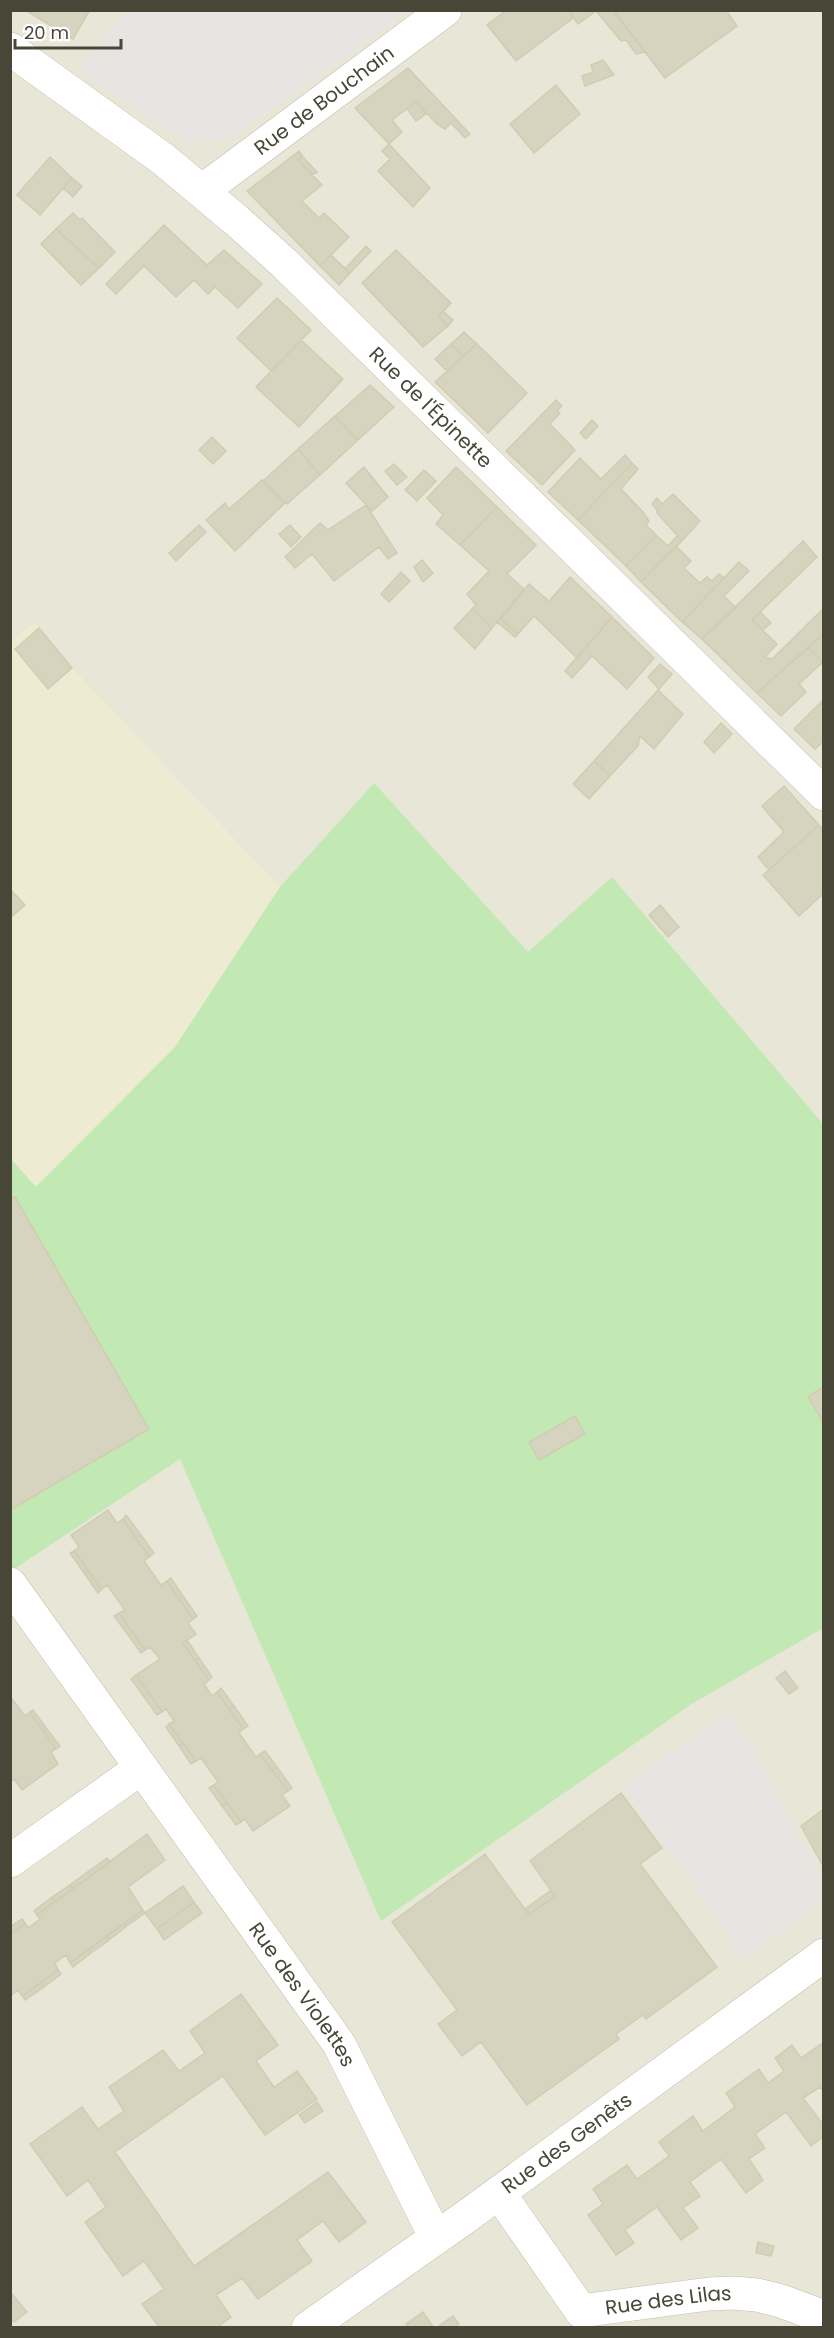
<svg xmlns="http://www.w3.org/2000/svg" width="834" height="2338" viewBox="0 0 834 2338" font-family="Poppins,sans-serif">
  <rect width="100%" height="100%" fill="#f4f4e9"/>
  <path fill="#e8e7d7" d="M11,11H823V2327H11Z"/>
  <path fill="#edecd3" d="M35,623L72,668L280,887L175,1047L35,1187L10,1158V642Z"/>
  <path fill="#c2e8b3" d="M374,783L528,952L612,877L823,1124V1628L690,1705L381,1921L180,1459L11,1571L10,1158L36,1187L175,1047L280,887Z"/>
  <path fill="#e6e5e1" d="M128,11V10L409,11L234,135L222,139L191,143L77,71L104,36Z
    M732,1710L823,1879V1903L745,1958L623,1786Z"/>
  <path fill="#d6d3be" stroke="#d1ccb2" stroke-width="1.5" d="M25,10H90L73,39Z
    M507,10H568L573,18L516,61L487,25Z
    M568,10H614L645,52L636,54L626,40L621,41L596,11L578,24Z
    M616,10H726L737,26L665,78L614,12Z
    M603,60L614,75L585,86L582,76L593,72L591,65Z
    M408,68L470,134L465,138L451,123L445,129L437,124L416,102L392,120L402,132L389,144L355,108Z
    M556,85L580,114L534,153L510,124Z
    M416,102L426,114L416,121L407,109Z
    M389,144L430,188L413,207L378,171L390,159L382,151Z
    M299,151L303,157L298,160L322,185L302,201L319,218L324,213L349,237L320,266L247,191Z
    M50,157L72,178L40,215L17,195Z
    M303,157L317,172L312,175L298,160Z
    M72,178L82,186L73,197L63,188Z
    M73,213L80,220L82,218L115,252L99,268L56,229Z
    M164,225L207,265L224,250L262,284L238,308L215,287L208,294L194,280L176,297L144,266L116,294L106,284Z
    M56,229L99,268L81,285L41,244Z
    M366,246L371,251L350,273L345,269Z
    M396,250L451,303L439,316L448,326L423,347L362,283Z
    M331,255L350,273L339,285L320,266Z
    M277,298L311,330L271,371L237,338Z
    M443,311L453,320L448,326L439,316Z
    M464,332L477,344L463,356L451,344Z
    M301,340L343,379L299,427L256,387Z
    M451,344L463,356L447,371L435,359Z
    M477,344L527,393L488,433L435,382Z
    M370,385L394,407L358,440L335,416Z
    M556,400L562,406L557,410L560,413L550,424L575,450L542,485L506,451Z
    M335,416L358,440L320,475L298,449Z
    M592,420L598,426L586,439L580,433Z
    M212,437L226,451L213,464L199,450Z
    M298,449L320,475L287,504L263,481Z
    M625,455L632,463L578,520L548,492L580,458L601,479Z
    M632,463L638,469L621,489L643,512L649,521L646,525L656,535L626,566L578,520Z
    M394,464L407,477L397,485L385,471Z
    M364,467L388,497L372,511L346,483Z
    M456,467L497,507L460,545L436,524L443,515L427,498Z
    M424,470L436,481L417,501L405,490Z
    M262,480L285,503L235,551L206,520L225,503L229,509Z
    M673,494L700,521L682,541L657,513V510L652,504L657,498L662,504Z
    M366,505L397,553L388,559L379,547L334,581L312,554L295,568L285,557L320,523L328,530Z
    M497,507L536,545L507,574L524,589L492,628L472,609L476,605L467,594L489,571L460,545Z
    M199,525L206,532L176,561L169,553Z
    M290,525L301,537L291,547L279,534Z
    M656,535L668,546L677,536L682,541L641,582L626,566Z
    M803,541L817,557L752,620L777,644L765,657L772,659L822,610L824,613V634L757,693L702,639Z
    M676,546L691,561L684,568L700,583L707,577L712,581L719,574L724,578L682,622L641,582Z
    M422,560L433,573L423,582L414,567Z
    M739,562L749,571L724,596L736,608L702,639L682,622Z
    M401,572L410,581L389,602L381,594Z
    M570,577L612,617L577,658L534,616L518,634L501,619L529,584L549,601Z
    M472,609L492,628L475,649L454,628Z
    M760,612L771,623L763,630L752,620Z
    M612,617L654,658L627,689L592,656L572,678L565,671Z
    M501,619L518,634L515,637L497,622Z
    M39,628L72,668L48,689L15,649Z
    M824,634V661L823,662L808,647Z
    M808,647L823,662L799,684L806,692L781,716L757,693Z
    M660,664L672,674L659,689L648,677Z
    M658,690L683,714L654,749L640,736L638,746L610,776L594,761Z
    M824,699V741L815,749L794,729Z
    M721,723L732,734L714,753L704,742Z
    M594,761L610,776L589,799L573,784Z
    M784,786L819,825L769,870L758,857L784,832L762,806Z
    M819,825L824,831V893L799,916L763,875Z
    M10,889L25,905L10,918Z
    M660,905L679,927L668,937L649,915Z
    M15,1197L149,1429L10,1510V1199Z
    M824,1387V1424L808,1396Z
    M575,1416L585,1434L539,1460L529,1442Z
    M108,1510L117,1523L123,1519L149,1557L144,1561L161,1585L167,1581L193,1619L188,1623L196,1634L183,1643L209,1680L204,1684L212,1696L217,1692L243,1729L239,1733L256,1757L260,1754L288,1791L282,1795L290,1806L253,1831L245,1819L241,1822L214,1785L218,1782L201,1758L196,1761L169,1724L174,1721L166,1709L162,1712L136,1675L160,1659L150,1647L145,1650L119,1613L125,1610L107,1585L101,1590L74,1551L79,1547L71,1535Z
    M126,1515L141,1535L136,1538L123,1519Z
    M141,1535L154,1553L149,1557L136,1538Z
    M74,1551L88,1570L84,1573L70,1553Z
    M88,1570L101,1590L98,1593L84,1573Z
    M171,1578L183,1596L179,1599L167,1581Z
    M183,1596L197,1616L193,1619L179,1599Z
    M119,1613L132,1632L128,1635L114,1616Z
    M132,1632L145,1650L141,1653L128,1635Z
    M187,1640L199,1658L195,1661L183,1643Z
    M199,1658L212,1677L209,1680L195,1661Z
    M785,1671L798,1688L789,1694L776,1678Z
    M136,1675L149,1693L144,1697L131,1679Z
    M221,1688L234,1706L229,1709L217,1692Z
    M149,1693L162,1712L157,1715L144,1697Z
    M10,1696L25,1716L30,1712L56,1749L51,1752L58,1764L22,1790L14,1779L10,1782Z
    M234,1706L248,1726L243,1729L229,1709Z
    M33,1710L47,1729L43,1731L30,1712Z
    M169,1724L183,1743L179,1746L166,1727Z
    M47,1729L60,1746L56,1749L43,1731Z
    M183,1743L196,1761L191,1764L179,1746Z
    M265,1751L277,1767L272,1770L260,1754Z
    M277,1767L292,1788L288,1791L272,1770Z
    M214,1785L227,1803L222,1806L209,1788Z
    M621,1793L662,1848L640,1864L717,1967L646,2019L643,2015L616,2034L619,2039L527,2105L481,2042L462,2056L438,2024L457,2010L392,1922L485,1854L529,1915L555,1896L530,1861Z
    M227,1803L241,1822L236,1825L222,1806Z
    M824,1809V1868L801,1826Z
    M147,1834L165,1860L128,1887L143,1910L70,1963L66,1955L55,1963L58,1970L22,1996L18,1990L10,1996V1934L25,1923L28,1928L40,1919L37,1915Z
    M107,1858L110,1862L91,1876L89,1871Z
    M89,1871L91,1876L73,1889L70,1885Z
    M70,1885L73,1889L55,1902L52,1897Z
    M183,1886L194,1902L157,1929L145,1913Z
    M551,1890L555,1896L529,1915L525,1909Z
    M52,1897L55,1902L37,1915L34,1911Z
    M194,1902L202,1913L164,1940L157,1929Z
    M143,1910L145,1913L127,1926L125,1923Z
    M22,1919L25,1923L10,1934V1927Z
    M125,1923L127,1926L109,1940L106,1936Z
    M106,1936L109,1940L91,1953L89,1949Z
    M89,1949L91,1953L73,1967L70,1963Z
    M58,1970L61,1974L44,1987L41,1983Z
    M41,1983L44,1987L25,2000L22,1996Z
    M241,1994L278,2045L256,2061L274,2087L297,2071L317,2099L265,2135L223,2076L115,2152L194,2266L328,2172L366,2222L339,2242L323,2221L297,2240L312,2261L258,2299L242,2278L216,2295L231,2317L216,2328H160L142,2304L164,2289L144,2261L123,2276L85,2222L106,2207L88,2180L67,2196L30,2144L82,2107L98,2129L124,2111L109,2087L163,2050L179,2071L205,2053L190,2031Z
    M824,2042V2092L820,2087L803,2098L824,2126V2136L811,2146L786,2112L755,2134L765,2148L749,2159L763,2180L746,2193L721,2159L690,2182L700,2196L683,2208L698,2228L681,2240L657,2207L625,2230L634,2243L616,2255L588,2215L603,2204L593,2189L627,2165L637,2179L669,2156L659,2142L693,2116L703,2131L735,2107L726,2093L759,2069L768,2083L784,2071L775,2058L792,2045L801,2058Z
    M317,2102L323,2111L305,2123L299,2115Z
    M758,2242L774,2246L771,2256L756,2253Z
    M10,2292L27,2312L14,2322L10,2317Z
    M423,2312L434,2328H409L406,2324Z
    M453,2316L459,2324L454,2328H436Z"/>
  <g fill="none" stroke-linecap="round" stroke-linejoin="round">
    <defs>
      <g id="minor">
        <path id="s1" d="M10,49L163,159L236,220L284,263L824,794"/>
        <path id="s2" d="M202,191L445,10"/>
        <path id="s3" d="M10,1584L339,2044L436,2238"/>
        <path d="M10,1861L141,1768"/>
        <path d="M499,2193L581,2311"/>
        <path id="s4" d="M581,2311L709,2294L733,2293L757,2295L781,2301L824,2317"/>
        <path id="s5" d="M308,2328L467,2216L824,1955"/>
      </g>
    </defs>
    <use href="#minor" stroke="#c0beac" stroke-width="34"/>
    <use href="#minor" stroke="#fff" stroke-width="33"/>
  </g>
  <g text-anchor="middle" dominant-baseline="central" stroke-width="4.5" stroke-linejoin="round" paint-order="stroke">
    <g font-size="20" fill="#484637" stroke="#fff">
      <text stroke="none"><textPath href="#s2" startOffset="152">Rue de Bouchain</textPath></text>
      <text stroke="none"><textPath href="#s1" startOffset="554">Rue de l'Épinette</textPath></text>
      <text stroke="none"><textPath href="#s3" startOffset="504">Rue des Violettes</textPath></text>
      <text stroke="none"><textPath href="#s5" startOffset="318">Rue des Genêts</textPath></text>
      <text stroke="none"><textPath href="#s4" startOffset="88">Rue des Lilas</textPath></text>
    </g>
  </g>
  <rect width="834" height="2338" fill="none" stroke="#484637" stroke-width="24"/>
  <path d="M15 39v9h106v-9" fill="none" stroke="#484637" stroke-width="3"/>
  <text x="24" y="39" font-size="18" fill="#484637" stroke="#ffffff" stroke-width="4.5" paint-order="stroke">20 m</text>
</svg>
